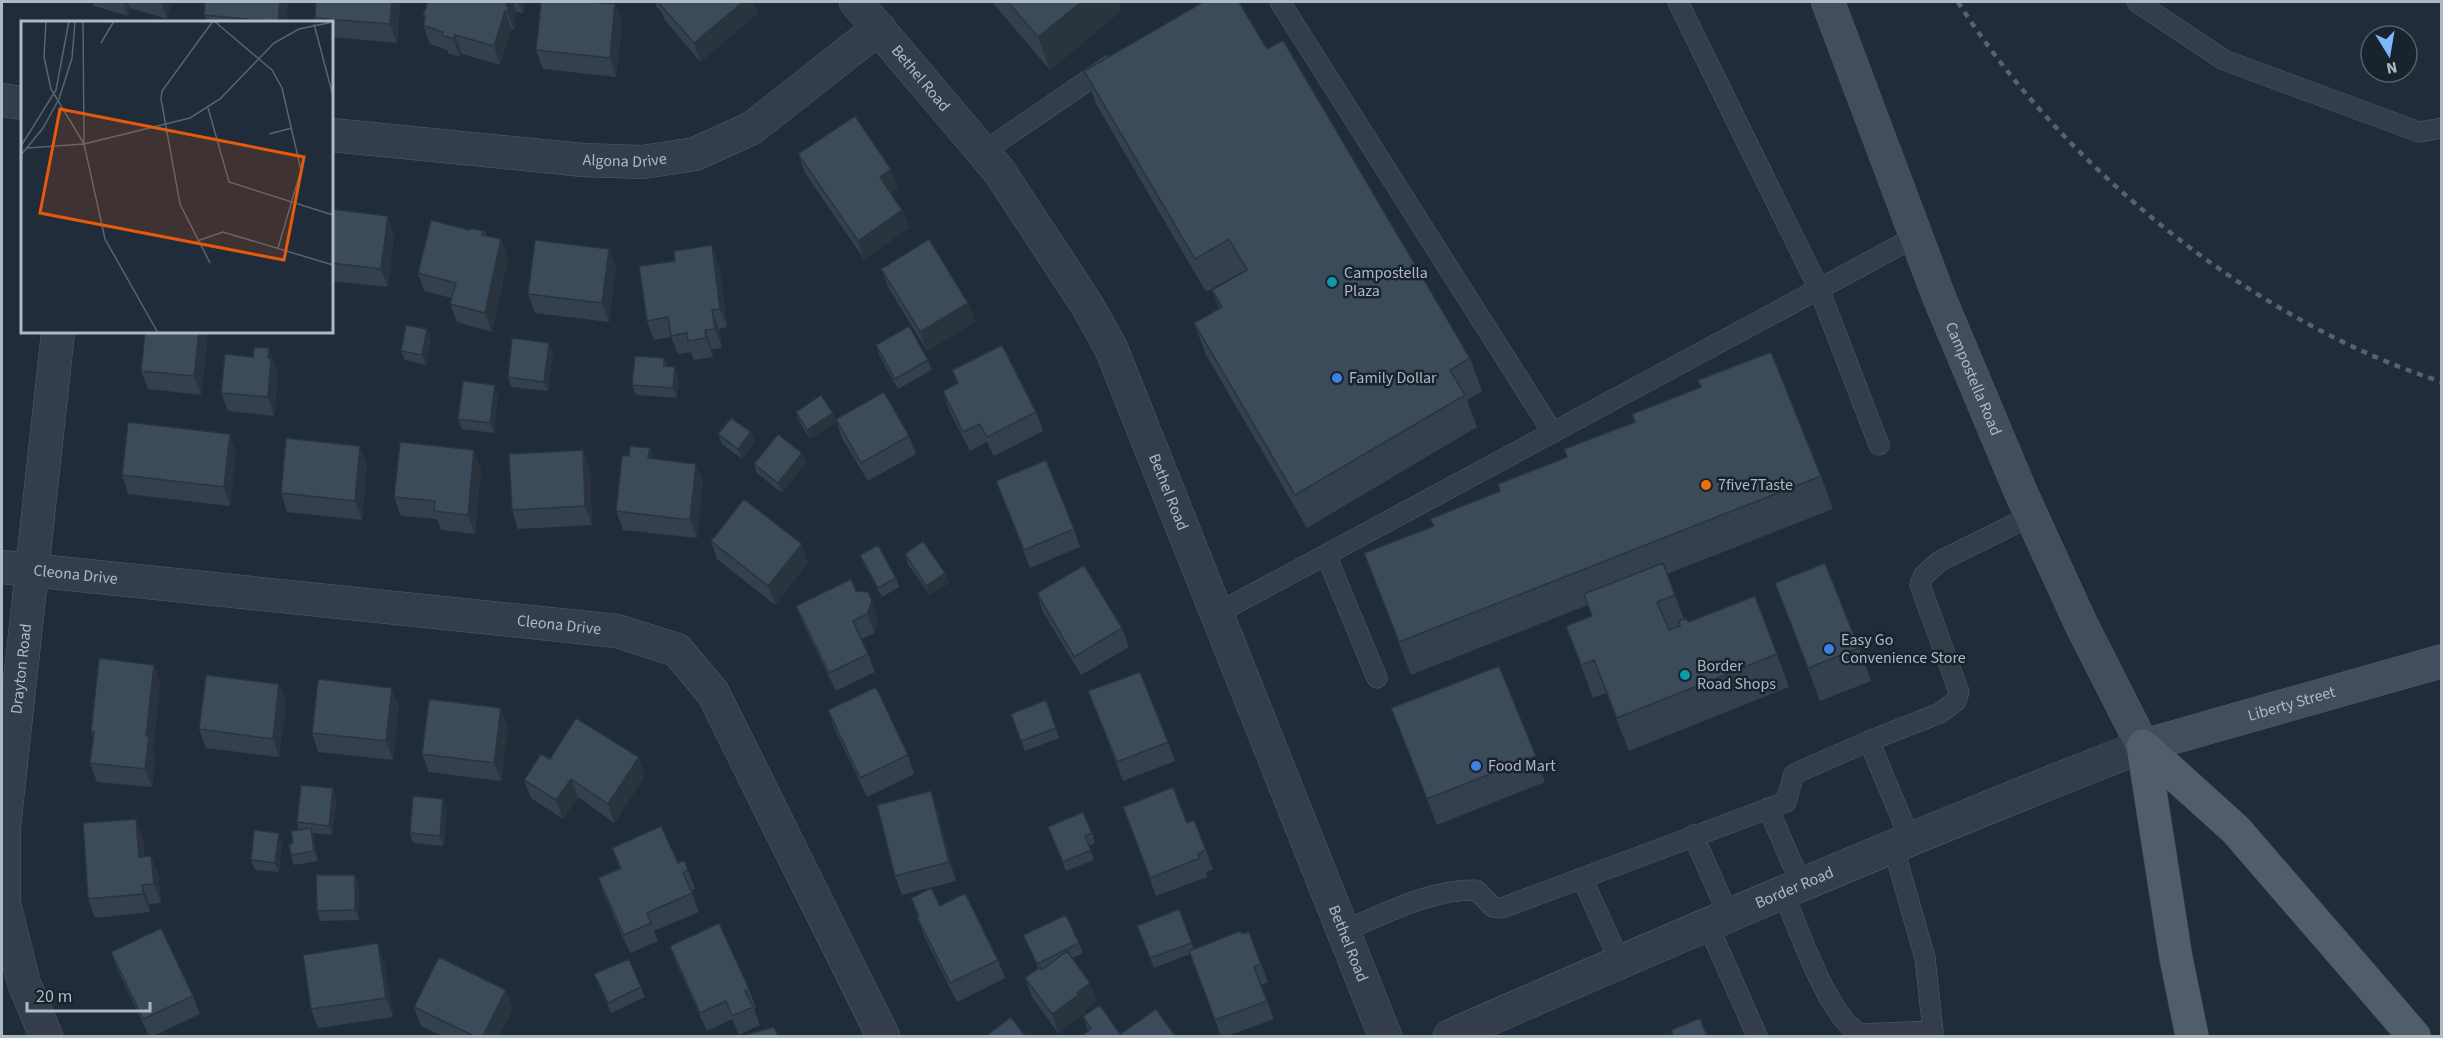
<svg xmlns="http://www.w3.org/2000/svg" width="2443" height="1038" viewBox="0 0 2443 1038" font-family="'Source Sans 3',sans-serif">
  <rect width="100%" height="100%" fill="#202c39"/>
  <g fill="none" stroke-linecap="round" stroke-linejoin="round">
    <defs>
      <path id="service" d="M1280,2L1553,433
        M1678,2L1819,289L1879,445
        M2137,2L2224,60L2419,132L2442,128
        M983,152L1109,66
        M1326,555L1377,678
        M1216,614L1917,236
        M1768,808L1801,884
        M1693,835L1728,914
        M1910,839L1869,741L1940,713L1956,701L1959,692L1920,585L1924,575L1940,561L2031,516
        M1893,846L1925,958L1933,1031L1931,1036
        M1582,878L1620,962
        M1783,892C1798,927 1828,1017 1860,1034L1933,1031
        M1707,923L1757,1036
        M1343,931C1388,913 1427,890 1476,890L1493,907L1502,908L1786,802L1794,774L1869,741"/>
      <g id="minor">
        <path id="s1" d="M856,2L999,171L1087,305L1111,348L1385,1036"/>
        <path d="M2,100L22,103"/>
        <path id="s2" d="M332,135L583,160L643,162L695,154L752,128L879,28"/>
        <path id="s3" d="M2,567L617,631L677,650L713,693L883,1036"/>
        <path id="s4" d="M46,1036L24,983L4,903V827L58,332"/>
      </g>
      <g id="tertiary">
        <path id="s5" d="M1450,1036C1679,936 1909,837 2143,746"/>
      </g>
      <g id="secondary">
        <path id="s6" d="M1828,2L1939,297L2022,495L2082,626L2143,746L2442,661"/>
      </g>
      <path id="primary" d="M2143,746L2236,830L2414,1036
        M2143,746L2176,958L2192,1036"/>
    </defs>
    <use href="#service" stroke="#515c67" stroke-width="21"/>
    <use href="#minor" stroke="#515c67" stroke-width="34"/>
    <use href="#tertiary" stroke="#515c67" stroke-width="34"/>
    <use href="#secondary" stroke="#515c67" stroke-width="34"/>
    <use href="#primary" stroke="#3d4753" stroke-width="34"/>
    <use href="#service" stroke="#343e4a" stroke-width="20"/>
    <use href="#minor" stroke="#343e4a" stroke-width="33"/>
    <use href="#tertiary" stroke="#343e4a" stroke-width="33"/>
    <use href="#secondary" stroke="#424d5d" stroke-width="33"/>
    <use href="#primary" stroke="#525d6a" stroke-width="33"/>
    <path stroke="#556271" stroke-width="4.5" stroke-dasharray="6 6" stroke-linecap="butt" d="M1958,2C2063,167 2254,322 2442,382"/>
  </g>
  <path fill="#34404d" d="M93,2H172L167,19L130,8L128,16L94,6Z
    M205,2H288L286,22H207L204,15Z
    M316,2H400L397,43L332,37V22H317L315,18Z
    M428,2H523L525,8L523,13L516,12L514,20L516,25L514,30L511,29L500,65L462,54L460,57L449,54L447,50L430,44L423,25L425,19L423,15Z
    M655,2H753L758,13L700,62L665,20L662,13L657,7Z
    M992,2H1118L1121,11L1050,70Z
    M615,4L622,23L616,77L543,69L536,50Z
    M1267,49L1470,358L1482,391L1467,400L1477,427L1307,528L1206,355L1194,323L1219,308L1212,290L1242,273L1241,272L1206,292L1096,104L1084,71Z
    M798,154L898,188L891,193L902,210L909,228L864,259L805,173Z
    M332,209L394,235L388,287L332,281Z
    M470,230L484,231L486,235L501,239L508,258L492,332L457,322L450,304L452,298L424,291L418,273Z
    M609,249L616,268L609,322L535,313L528,294Z
    M719,264L727,327L719,329L722,348L712,349L713,357L694,360L691,352L678,354L671,337L654,340L647,321Z
    M881,269L968,303L975,322L927,351L888,287Z
    M427,329L431,339L426,365L405,360L401,351Z
    M208,332L201,395L148,389L141,371Z
    M876,345L928,360L932,370L898,389L879,355Z
    M553,352L548,391L511,387L508,377Z
    M664,358L667,367L678,377L677,398L636,395L632,385Z
    M276,367V370L278,377L274,416L228,411L221,393Z
    M952,370L1036,412L1043,431L994,456L987,442L970,451L949,410L943,391L957,384Z
    M498,395L494,433L462,429L458,419Z
    M796,412L833,413L837,422L810,439L799,421Z
    M836,419L909,436L916,454L868,481L842,438Z
    M751,432L755,442L742,459L722,444L718,434Z
    M650,448L654,459L696,464L703,482L697,538L623,530L616,511L629,456Z
    M236,453L230,506L128,494L122,475Z
    M806,463L782,493L757,473L754,464Z
    M367,465L362,520L287,512L281,493Z
    M481,469L475,534L441,530L437,519L401,516L394,497Z
    M590,469L592,525L518,529L512,510Z
    M1821,476L1833,509L1667,574L1684,619L1688,622L1777,654L1789,687L1629,751L1606,693L1593,698L1566,626L1592,616L1588,605L1411,675L1364,553L1433,526L1500,491Z
    M996,481L1074,529L1080,547L1030,568Z
    M711,541L808,563L775,605L717,559Z
    M905,554L945,573L949,583L930,595L908,564Z
    M860,555L896,578L899,587L882,597L864,565Z
    M1775,583L1859,648L1871,681L1820,701Z
    M856,591L878,619L874,633L861,639L868,654L875,672L836,691L803,624L796,606Z
    M1037,593L1122,628L1129,647L1081,675L1043,612Z
    M154,665L160,683L153,749L155,755L152,787L97,782L90,763L93,737L91,731Z
    M279,684L286,703L279,757L206,748L199,729Z
    M1088,691L1168,742L1175,761L1123,781Z
    M1046,700L1059,738L1025,751L1011,714Z
    M399,706L393,760L318,752L312,733Z
    M1391,708L1536,756L1545,782L1437,825Z
    M828,710L908,755L914,774L867,797L834,728Z
    M508,727L501,781L429,772L422,754Z
    M550,759L645,776L614,823L578,797L563,819L531,798L524,780Z
    M337,798L332,835L313,833L314,838L318,861L294,865L291,855L293,843L299,830L297,822Z
    M443,799L447,809L444,846L413,843L410,833Z
    M1123,807L1187,823L1206,850L1213,869L1206,872L1207,877L1156,896Z
    M937,809L956,881L902,895L895,876Z
    M1048,827L1092,833L1095,843L1089,846L1094,860L1066,871Z
    M279,833L282,842L279,872L255,870L251,860Z
    M143,838L144,856H151L158,874L161,903L149,904L150,912L95,918L88,899Z
    M612,848L678,863L688,870L695,889L691,891L699,912L654,931L658,941L630,953L605,897L598,878L619,868Z
    M355,875L359,885V920L320,921L317,911Z
    M911,898L940,906L998,960L1005,978L957,1002L924,936Z
    M1179,909L1194,949L1249,932L1268,982L1261,985L1274,1019L1227,1036H1221L1190,954L1154,968L1137,926Z
    M1023,935L1079,943L1083,953L1072,958L1090,983L1097,1001L1084,1011L1085,1013L1058,1033L1032,997L1025,978L1038,968Z
    M670,946L749,989L756,1008L754,1009L760,1025L739,1035L732,1019L707,1031L677,965Z
    M111,952L193,996L200,1014L153,1036H149L118,971Z
    M384,962L393,1017L318,1028L311,1009Z
    M594,974L641,987L645,997L611,1013Z
    M506,990L513,1009L499,1036H443L421,1026L414,1007Z
    M1083,1016L1120,1034L1175,1036H1082L1088,1031Z"/>
  <path fill="#2a343e" d="M123,2H128L130,8L128,16Z
    M161,2H172L167,19Z
    M280,2H288L286,22H278Z
    M392,2H400L397,43L390,24Z
    M507,2H513L516,12L514,20L516,25L514,30L507,12L506,6Z
    M518,2H523L525,8L523,13Z
    M743,2H753L758,13L700,62L694,43Z
    M1081,2H1118L1121,11L1050,70L1038,37Z
    M615,4L622,23L616,77L610,58Z
    M505,11L511,29L500,65L494,46Z
    M455,35L462,54L460,57L453,39Z
    M891,169L898,188L887,196L880,177Z
    M902,210L909,228L864,259L858,241Z
    M388,216L394,235L388,287L381,269Z
    M501,239L508,258L492,332L485,313Z
    M712,245L719,264L727,327L720,309Z
    M609,249L616,268L609,322L602,303Z
    M968,303L975,322L927,351L920,332Z
    M712,310L719,329L722,348L715,329Z
    M427,329L431,339L426,365L422,355Z
    M705,330L712,349L713,357L706,338Z
    M199,332H208L201,395L194,376Z
    M549,343L553,352L548,391L544,382Z
    M269,348L276,367V370L278,377L274,416L268,397Z
    M675,367L678,377L677,398L673,388Z
    M495,385L498,395L494,433L490,423Z
    M833,413L837,422L810,439L807,430Z
    M751,432L755,442L742,459L738,449Z
    M230,434L236,453L230,506L224,487Z
    M360,446L367,465L362,520L355,501Z
    M650,448L656,466L648,458Z
    M474,450L481,469L475,534L468,515Z
    M583,450L590,469L592,525L585,506Z
    M802,453L806,463L782,493L778,483Z
    M696,464L703,482L697,538L690,520Z
    M802,544L808,563L775,605L768,586Z
    M945,573L949,583L930,595L926,586Z
    M872,601L878,619L874,633L867,614Z
    M154,665L160,683L153,749L155,755L152,787L145,769L146,736Z
    M279,684L286,703L279,757L273,739Z
    M392,688L399,706L393,760L386,741Z
    M501,708L508,727L501,781L494,763Z
    M639,757L645,776L614,823L608,804Z
    M571,779L578,797L563,819L556,800Z
    M333,788L337,798L332,835L329,826Z
    M931,791L937,809L956,881L949,862Z
    M443,799L447,809L444,846L440,836Z
    M136,819L143,838L146,875L139,857Z
    M311,828L314,838L318,861L314,851Z
    M279,833L282,842L279,872L275,863Z
    M151,856L158,874L161,903L154,884Z
    M355,875L359,885V920L355,910Z
    M142,885L149,904L150,912L143,894Z
    M378,943L384,962L393,1017L386,998Z
    M1090,983L1097,1001L1084,1011L1085,1013L1058,1033L1052,1014Z
    M506,990L513,1009L499,1036H483Z"/>
  <path fill="#3c4b59" stroke="#2a343e" stroke-width="1.5" d="M205,2H280L278,22L204,15Z
    M316,2H392L390,24L315,18Z
    M428,2H507L506,6H509L507,12L505,11L494,46L455,35L453,39L442,35L443,32L423,25L426,16L423,15Z
    M541,2H588L615,4L610,58L536,50Z
    M658,2H743L694,43Z
    M1008,2H1081L1038,37Z
    M1203,2H1239L1267,49L1283,40L1470,358L1450,370L1465,395L1295,495L1194,323L1222,307L1212,290L1247,270L1229,239L1195,259L1084,71Z
    M855,116L891,169L880,177L902,210L858,241L798,154Z
    M332,209L388,216L381,269L332,263Z
    M431,220L470,230L471,228L484,231L482,235L501,239L485,313L450,304L456,283L418,273Z
    M929,239L968,303L920,332L881,269Z
    M535,240L609,249L602,303L528,294Z
    M712,245L720,309L712,310L715,329L705,330L706,338L688,341L687,333L671,336L668,317L647,321L639,266L675,261L674,251Z
    M406,325L427,329L422,355L401,351Z
    M909,326L928,360L895,379L876,345Z
    M145,332H199L194,376L141,371Z
    M512,338L549,343L544,382L508,377Z
    M1002,345L1036,412L987,437L980,424L963,432L943,391L958,383L952,370Z
    M254,347L269,348L268,358H271L268,397L221,393L225,354L253,357Z
    M1771,352L1821,476L1399,642L1364,553L1434,526L1430,519L1500,491L1498,484L1567,457L1564,449L1635,422L1632,414L1701,387L1698,380Z
    M635,356L664,358V366L675,367L673,388L632,385Z
    M463,381L495,385L490,423L458,419Z
    M884,392L909,436L861,463L836,419Z
    M821,395L833,413L807,430L796,412Z
    M731,418L751,432L738,449L718,434Z
    M128,422L230,434L224,487L122,475Z
    M778,434L802,453L778,483L754,464Z
    M286,438L360,446L355,501L281,493Z
    M400,442L474,450L468,515L434,511L435,501L394,497Z
    M630,446L650,448L648,458L696,464L690,520L616,511L622,455L629,456Z
    M583,450L585,506L512,510L509,454Z
    M1046,460L1074,529L1024,550L996,481Z
    M744,499L802,544L768,586L711,541Z
    M923,541L945,573L926,586L905,554Z
    M878,545L896,578L878,588L860,555Z
    M1663,563L1675,595L1657,602L1669,630L1680,626L1679,621L1686,618L1688,622L1755,596L1777,654L1617,718L1594,660L1581,665L1566,626L1592,616L1584,594Z
    M1825,563L1859,648L1808,668L1775,583Z
    M1084,565L1122,628L1074,657L1037,593Z
    M851,579L856,591L868,592L872,601L867,614L853,621L868,654L829,673L796,606Z
    M99,658L154,665L146,736H149L145,769L90,763L94,732L91,731Z
    M1499,666L1536,756L1427,799L1391,708Z
    M1140,672L1168,742L1117,762L1088,691Z
    M206,675L279,684L273,739L199,729Z
    M318,679L392,688L386,741L312,733Z
    M876,687L908,755L860,778L828,710Z
    M429,699L501,708L494,763L422,754Z
    M1046,700L1056,728L1021,741L1011,714Z
    M576,718L639,757L608,804L571,779L556,800L524,780L541,754L550,759Z
    M301,785L333,788L329,826L297,822Z
    M1173,787L1187,823L1194,820L1206,850L1198,854L1200,858L1150,878L1123,807Z
    M931,791L949,862L895,876L877,805Z
    M413,796L443,799L440,836L410,833Z
    M1083,812L1092,833L1085,836L1091,850L1063,862L1048,827Z
    M136,819L139,857L151,856L154,884L142,885L143,894L88,899L83,823Z
    M661,826L678,863L684,860L688,870L683,873L692,893L647,913L651,923L624,935L598,878L621,868L612,848Z
    M311,828L314,851L291,855L289,844L293,843L291,831Z
    M254,830L279,833L275,863L251,860Z
    M316,875H355V910L317,911Z
    M931,888L940,906L965,893L998,960L950,983L917,917L919,916L911,898Z
    M1179,909L1192,943L1150,958L1137,926Z
    M1066,915L1079,943L1037,964L1023,935Z
    M719,923L749,989L745,991L753,1007L732,1016L726,1001L700,1013L670,946Z
    M161,928L193,996L143,1019L111,952Z
    M1240,931L1242,934L1249,932L1261,964L1254,967L1267,1001L1215,1020L1189,951Z
    M378,943L386,998L311,1009L303,955Z
    M1067,951L1090,983L1077,993L1078,995L1052,1014L1025,978L1040,967L1042,970Z
    M439,957L506,990L483,1036H474L414,1007Z
    M629,959L641,987L608,1003L594,974Z
    M1100,1005L1120,1034L1156,1009L1175,1036H1083L1082,1035L1091,1029L1083,1016Z
    M1011,1017L1025,1036H986Z
    M1700,1018L1707,1036H1674L1671,1030Z
    M774,1027L778,1036H742Z"/>
  <g fill="#0f9aa8" stroke="#19232e" stroke-width="2">
    <circle cx="1332" cy="282" r="6"/>
    <circle cx="1685" cy="675" r="6"/>
  </g>
  <g fill="#3f7fe0" stroke="#19232e" stroke-width="2">
    <circle cx="1337" cy="378" r="6"/>
    <circle cx="1829" cy="649" r="6"/>
    <circle cx="1476" cy="766" r="6"/>
  </g>
  <circle fill="#e8710a" stroke="#19232e" stroke-width="2" cx="1706" cy="485" r="6"/>
  <g text-anchor="middle" dominant-baseline="central" stroke-width="5" stroke-linejoin="round" paint-order="stroke">
    <g font-size="16" fill="#aeb9c6" stroke="#19232e">
      <text stroke="none"><textPath href="#s1" startOffset="100">Bethel Road</textPath></text>
      <text stroke="none"><textPath href="#s2" startOffset="294">Algona Drive</textPath></text>
      <text stroke="none"><textPath href="#s6" startOffset="404">Campostella Road</textPath></text>
      <text stroke="none"><textPath href="#s1" startOffset="586">Bethel Road</textPath></text>
      <text stroke="none"><textPath href="#s3" startOffset="74">Cleona Drive</textPath></text>
      <text stroke="none"><textPath href="#s3" startOffset="560">Cleona Drive</textPath></text>
      <text stroke="none"><textPath href="#s4" startOffset="375">Drayton Road</textPath></text>
      <text stroke="none"><textPath href="#s6" startOffset="963">Liberty Street</textPath></text>
      <text stroke="none"><textPath href="#s5" startOffset="375">Border Road</textPath></text>
      <text stroke="none"><textPath href="#s1" startOffset="1072">Bethel Road</textPath></text>
    </g>
    <g font-size="16" fill="#aeb9c6" stroke="#19232e" text-anchor="start">
      <text x="1344" y="273">Campostella<tspan x="1344" dy="18">Plaza</tspan></text>
      <text x="1349" y="378">Family Dollar</text>
      <text x="1718" y="485">7five7Taste</text>
      <text x="1841" y="640">Easy Go<tspan x="1841" dy="18">Convenience Store</tspan></text>
      <text x="1697" y="666">Border<tspan x="1697" dy="18">Road Shops</tspan></text>
      <text x="1488" y="766">Food Mart</text>
    </g>
  </g>
  <g transform="translate(21 21)">
    <rect width="312" height="312" fill="#202c39"/>
    <path fill="none" stroke="#596471" stroke-width="1.5" d="M25,0L23,36L30,68L63,123M62,0L63,123L84,218L137,312M193,0L251,49L261,67L280,149L257,227M293,3L312,75M80,22L93,0M187,87L208,161L312,194M248,113L271,107M63,123L169,97L199,78L253,22L278,8L312,1M0,125L35,69L48,0M6,127L63,123M0,134L22,107L38,78L51,37L54,0M176,220L202,211L312,244M189,242L159,183L140,78L141,70L192,0"/>
    <path fill="#e8590c" fill-opacity="0.15" stroke="#e8590c" stroke-width="3" d="M39,88L283,136L263,239L19,192Z"/>
    <rect width="312" height="312" fill="none" stroke="#aeb9c6" stroke-width="3"/>
  </g>
  <rect width="2443" height="1038" fill="none" stroke="#aeb9c6" stroke-width="6"/>
  <g transform="translate(2389 54) rotate(169)"><circle r="28" fill="#19232e" stroke="#555f6b" stroke-width="1.5"/>
  <path d="M0-4.5L10 22L0 15L-10 22Z" fill="#7eb6fb"/>
  <text y="-9" font-size="16" font-weight="bold" text-anchor="middle" fill="#aeb9c6">N</text>
  </g>
  <path d="M27 1002v9h123v-9" fill="none" stroke="#aeb9c6" stroke-width="3"/>
  <text x="36" y="1002" font-size="18" fill="#aeb9c6" stroke="#19232e" stroke-width="4.5" paint-order="stroke">20 m</text>
</svg>
